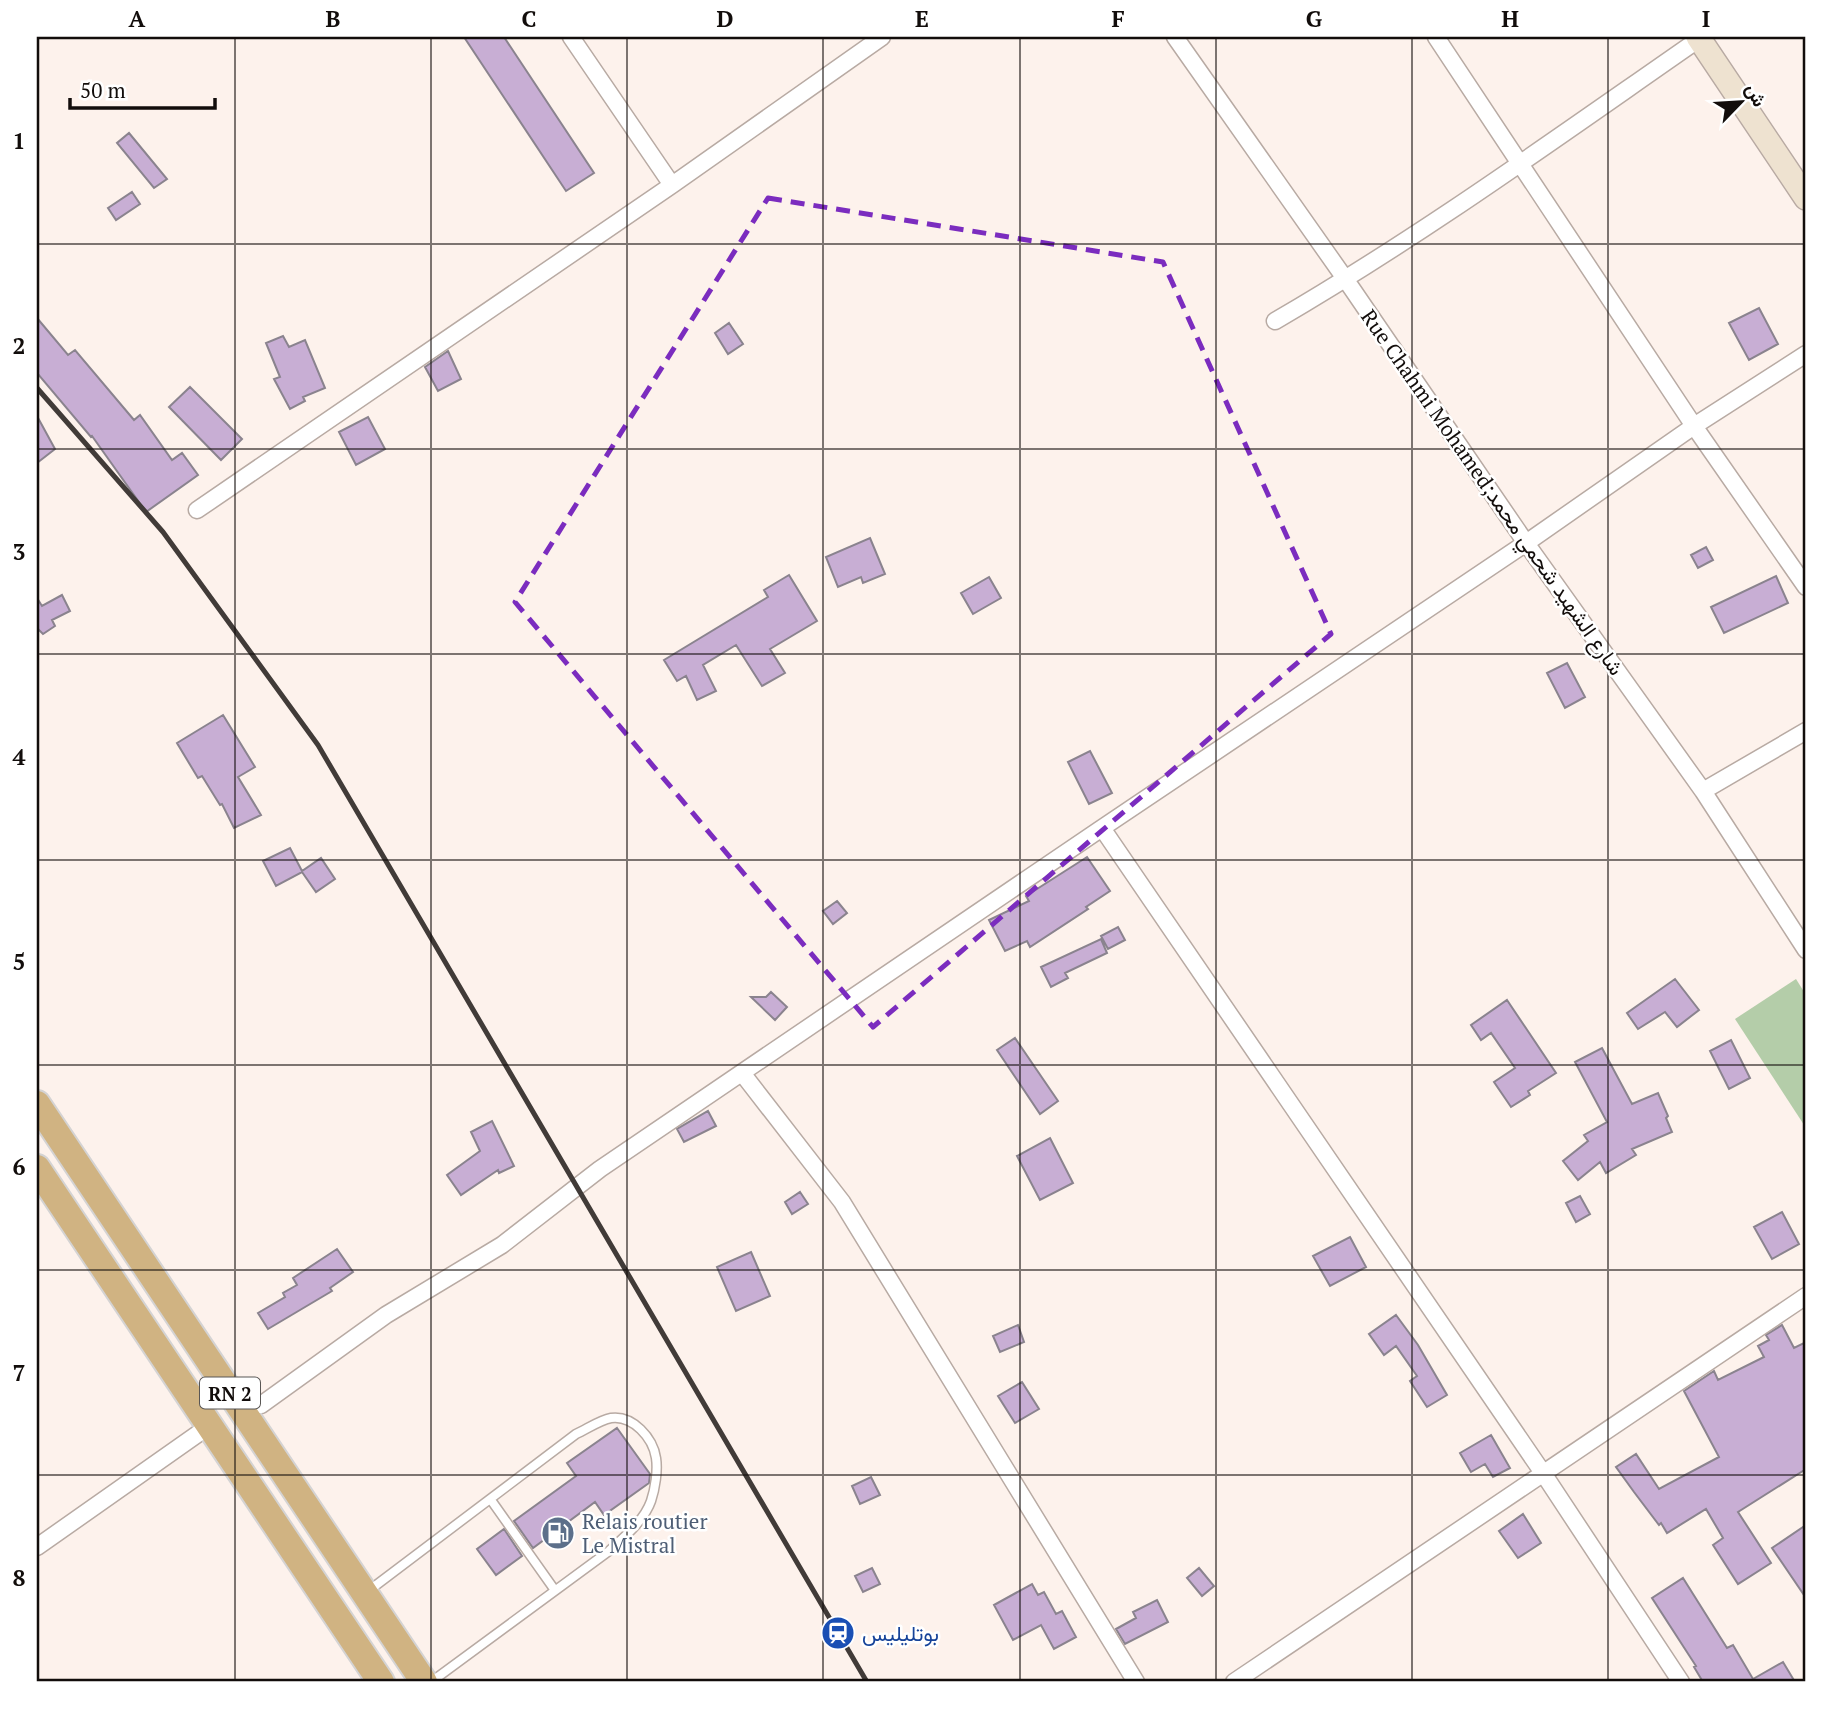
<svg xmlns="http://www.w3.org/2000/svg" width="1843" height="1719" viewBox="0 0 1843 1719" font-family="'PT Serif',Vazirmatn,serif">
  <rect width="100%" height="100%" fill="#fdf2ec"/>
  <path fill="#b4cda9" d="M1796,979L1806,995V1128L1735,1019Z"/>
  <path fill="#c8aed4" stroke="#8a838e" stroke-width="2" d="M464,37H504L594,173L566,191Z
    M129,133L167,179L154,188L117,143Z
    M132,192L140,204L116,220L108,208Z
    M1759,308L1778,344L1749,360L1729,323Z
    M37,318L68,355L75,350L134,420L140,415L172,460L182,453L198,475L146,512L92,436L91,437L37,373Z
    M729,323L743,344L728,354L715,333Z
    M283,336L289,347L305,340L325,388L303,397L305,401L290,409L274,379L280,377L266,343Z
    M448,351L461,379L438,391L425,367Z
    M190,387L242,439L221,460L169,407Z
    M37,416L55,449L37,463Z
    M368,417L385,449L356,465L339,432Z
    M870,538L885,574L863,583L861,577L838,587L826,557Z
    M1706,547L1713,560L1698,568L1691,555Z
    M789,575L817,621L770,649L785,673L762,686L736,645L703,665L716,691L697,700L686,676L677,681L664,660L768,597L764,590Z
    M1776,576L1788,603L1724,633L1711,607Z
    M989,577L1001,598L973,614L961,593Z
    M62,595L70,611L52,620L55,626L43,634L37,628V598L42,606Z
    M1567,663L1585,697L1565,708L1547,673Z
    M223,715L255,767L238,777L261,815L234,828L222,804L220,805L202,776L198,778L177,743Z
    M1090,751L1112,793L1089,804L1068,762Z
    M290,848L302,871L321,858L335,879L316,892L302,872L276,886L263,861Z
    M1087,857L1110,891L1086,907L1088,909L1030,947L1027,941L1005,951L989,920L1029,901L1026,896Z
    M837,901L847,913L833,924L823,911Z
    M1118,927L1125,940L1108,949L1101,936Z
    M1101,939L1107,953L1065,973L1068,978L1051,987L1041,967Z
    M1675,979L1699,1010L1677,1027L1665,1012L1638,1029L1627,1013Z
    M771,992L787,1007L775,1020L751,997H766Z
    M1507,1000L1556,1073L1528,1091L1530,1095L1511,1107L1494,1082L1515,1068L1491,1033L1481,1040L1471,1025Z
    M1015,1038L1058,1101L1040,1114L997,1050Z
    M1731,1040L1750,1078L1729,1089L1710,1051Z
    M1602,1048L1632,1104L1658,1093L1668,1116L1666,1118L1672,1132L1632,1149L1636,1155L1606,1173L1600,1162L1578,1180L1563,1161L1588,1141L1584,1135L1607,1122L1575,1062Z
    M708,1111L716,1126L684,1142L677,1129Z
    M492,1121L514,1166L499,1173L498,1170L461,1195L447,1175L480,1151L471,1132Z
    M1050,1138L1073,1183L1040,1200L1017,1156Z
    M800,1192L808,1204L792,1214L785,1202Z
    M1580,1196L1590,1214L1576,1222L1566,1203Z
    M1782,1212L1799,1244L1772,1259L1754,1227Z
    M1350,1237L1366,1267L1330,1286L1313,1256Z
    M337,1249L353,1272L330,1288L332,1291L268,1329L258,1313L285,1297L283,1293L297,1285L293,1278Z
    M751,1252L770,1296L736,1311L717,1267Z
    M1396,1315L1418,1345L1447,1395L1427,1407L1410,1381L1417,1376L1396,1346L1384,1355L1369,1334Z
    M1018,1325L1024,1342L1000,1352L993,1336Z
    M1782,1325L1794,1348L1806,1342V1469L1738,1512L1771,1563L1738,1584L1713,1545L1723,1538L1706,1509L1667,1533L1661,1523L1659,1525L1634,1492L1616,1467L1636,1454L1659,1489L1719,1457L1684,1391L1714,1371L1718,1380L1764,1357L1758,1346L1769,1340L1766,1335Z
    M1022,1382L1039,1409L1015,1423L998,1396Z
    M617,1428L650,1474L649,1483L604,1515L595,1502L533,1548L514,1521L576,1476L567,1463Z
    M1491,1435L1510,1468L1493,1477L1485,1464L1471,1472L1460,1453Z
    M871,1477L880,1495L860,1504L852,1486Z
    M1523,1514L1541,1543L1518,1558L1499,1531Z
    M1806,1525V1598L1772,1548Z
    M504,1529L522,1556L496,1575L477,1549Z
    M872,1568L880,1584L863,1592L855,1576Z
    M1199,1568L1214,1586L1202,1596L1187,1578Z
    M1683,1578L1727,1648L1733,1645L1753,1679L1783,1662L1795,1682H1703L1694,1667L1696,1666L1652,1598Z
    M1032,1584L1038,1595L1044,1592L1056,1614L1062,1611L1076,1637L1054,1649L1041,1625L1013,1640L994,1605Z
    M1157,1600L1168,1622L1125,1644L1116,1629L1136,1618L1133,1612Z"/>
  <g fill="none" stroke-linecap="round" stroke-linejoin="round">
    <defs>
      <path id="service" d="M491,1500L554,1589
        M367,1592L576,1434C587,1429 600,1420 611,1418C633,1415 653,1438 656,1458C658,1471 655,1489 651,1501C644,1521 624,1537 609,1551L431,1682"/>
      <path id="minor" d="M571,37L672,185
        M1175,37L1346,280L1526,543L1703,791L1806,950
        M1436,37L1694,426L1806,587
        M1275,321C1423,235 1562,134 1702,37
        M197,510L672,185L882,37
        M1703,791L1806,731
        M1102,828L1543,1473L1681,1682
        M742,1073L842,1202L1136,1682
        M261,1405L386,1315L502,1245L600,1169L1102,828L1526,543L1694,426L1806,354
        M37,1547L209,1426
        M1234,1682L1806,1296"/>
      <path id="secondary" d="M1698,37L1806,198"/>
      <path id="trunk" d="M37,1104L424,1682
        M37,1168L381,1682"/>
    </defs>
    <use href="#service" stroke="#b8aaa3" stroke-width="11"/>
    <use href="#minor" stroke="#b8aaa3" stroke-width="19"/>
    <use href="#secondary" stroke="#b8aaa3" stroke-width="26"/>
    <use href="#trunk" stroke="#d4d3d3" stroke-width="30"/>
    <use href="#service" stroke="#fff" stroke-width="8"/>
    <use href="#minor" stroke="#fff" stroke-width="16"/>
    <use href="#secondary" stroke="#eee2d0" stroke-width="23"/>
    <use href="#trunk" stroke="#d0b382" stroke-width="26"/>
    <path stroke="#413b38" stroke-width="5" d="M37,388L163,532L318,745L867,1682"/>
  </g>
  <path fill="none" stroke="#7b2cbf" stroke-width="5" stroke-dasharray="14 9" stroke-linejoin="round" d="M768,198L1163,262L1331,634L873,1027L515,602Z"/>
  <path fill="none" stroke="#120d0b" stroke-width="2" stroke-opacity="0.55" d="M235,37V1682M431,37V1682M627,37V1682M823,37V1682M1020,37V1682M1216,37V1682M1412,37V1682M1608,37V1682M37,244H1806M37,449H1806M37,654H1806M37,860H1806M37,1065H1806M37,1270H1806M37,1475H1806"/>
  <defs>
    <symbol id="fuel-disc" viewBox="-11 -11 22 22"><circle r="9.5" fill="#5c6f8a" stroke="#fff"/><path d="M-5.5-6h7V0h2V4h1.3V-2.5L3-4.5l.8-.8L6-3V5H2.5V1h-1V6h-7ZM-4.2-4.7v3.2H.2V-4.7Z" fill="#fff"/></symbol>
    <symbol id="station-disc" viewBox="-11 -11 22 22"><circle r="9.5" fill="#1a4fb4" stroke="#fff"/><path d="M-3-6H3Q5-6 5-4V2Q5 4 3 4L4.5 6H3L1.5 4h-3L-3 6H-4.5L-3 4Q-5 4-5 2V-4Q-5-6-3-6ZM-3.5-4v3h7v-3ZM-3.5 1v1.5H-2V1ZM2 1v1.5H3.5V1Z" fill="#fff"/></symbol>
  </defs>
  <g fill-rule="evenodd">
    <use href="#fuel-disc" x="539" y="1514" width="38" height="38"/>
    <use href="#station-disc" x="819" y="1614" width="38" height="38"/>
  </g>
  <g text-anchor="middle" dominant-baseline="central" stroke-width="5" stroke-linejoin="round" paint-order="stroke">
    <rect fill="#fff" stroke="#595654" stroke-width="2" x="200" y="1377.5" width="60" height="31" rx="5"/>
    <g font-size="19" font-weight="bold" fill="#120d0b">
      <text x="230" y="1393">RN 2</text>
    </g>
    <g font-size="21" fill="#120d0b" stroke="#fff">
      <text transform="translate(1493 492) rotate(55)">Rue Chahmi Mohamed;شارع الشهيد شحمي محمد</text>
    </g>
    <g font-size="21" fill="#4e5e75" stroke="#fff" text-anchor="start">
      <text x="582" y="1521">Relais routier<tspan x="582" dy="24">Le Mistral</tspan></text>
    </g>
    <g font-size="21" fill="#164399" stroke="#fff" text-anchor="start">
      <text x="862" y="1633">بوتليليس</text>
    </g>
  </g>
  <rect width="1843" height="1719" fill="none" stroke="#ffffff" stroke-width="77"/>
  <g transform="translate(1741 102) rotate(65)" stroke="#ffffff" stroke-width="5" paint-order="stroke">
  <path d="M0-5L12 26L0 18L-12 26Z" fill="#120d0b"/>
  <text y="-10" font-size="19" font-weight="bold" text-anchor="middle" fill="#120d0b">ش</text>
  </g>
  <path d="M70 98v10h145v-10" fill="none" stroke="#120d0b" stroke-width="3.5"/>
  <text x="80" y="98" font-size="21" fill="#120d0b" stroke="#ffffff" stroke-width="5" paint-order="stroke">50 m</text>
  <rect x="38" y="38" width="1766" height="1642" fill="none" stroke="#120d0b" stroke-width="2.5"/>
  <g font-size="23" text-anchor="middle" font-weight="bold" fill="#120d0b">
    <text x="137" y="27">A</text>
    <text x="333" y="27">B</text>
    <text x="529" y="27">C</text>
    <text x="725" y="27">D</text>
    <text x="922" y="27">E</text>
    <text x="1118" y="27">F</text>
    <text x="1314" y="27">G</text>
    <text x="1510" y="27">H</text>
    <text x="1706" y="27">I</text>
    <text x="19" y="149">1</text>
    <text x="19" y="354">2</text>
    <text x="19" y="560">3</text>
    <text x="19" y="765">4</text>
    <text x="19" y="970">5</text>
    <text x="19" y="1175">6</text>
    <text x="19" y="1381">7</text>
    <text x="19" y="1586">8</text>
  </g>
</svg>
